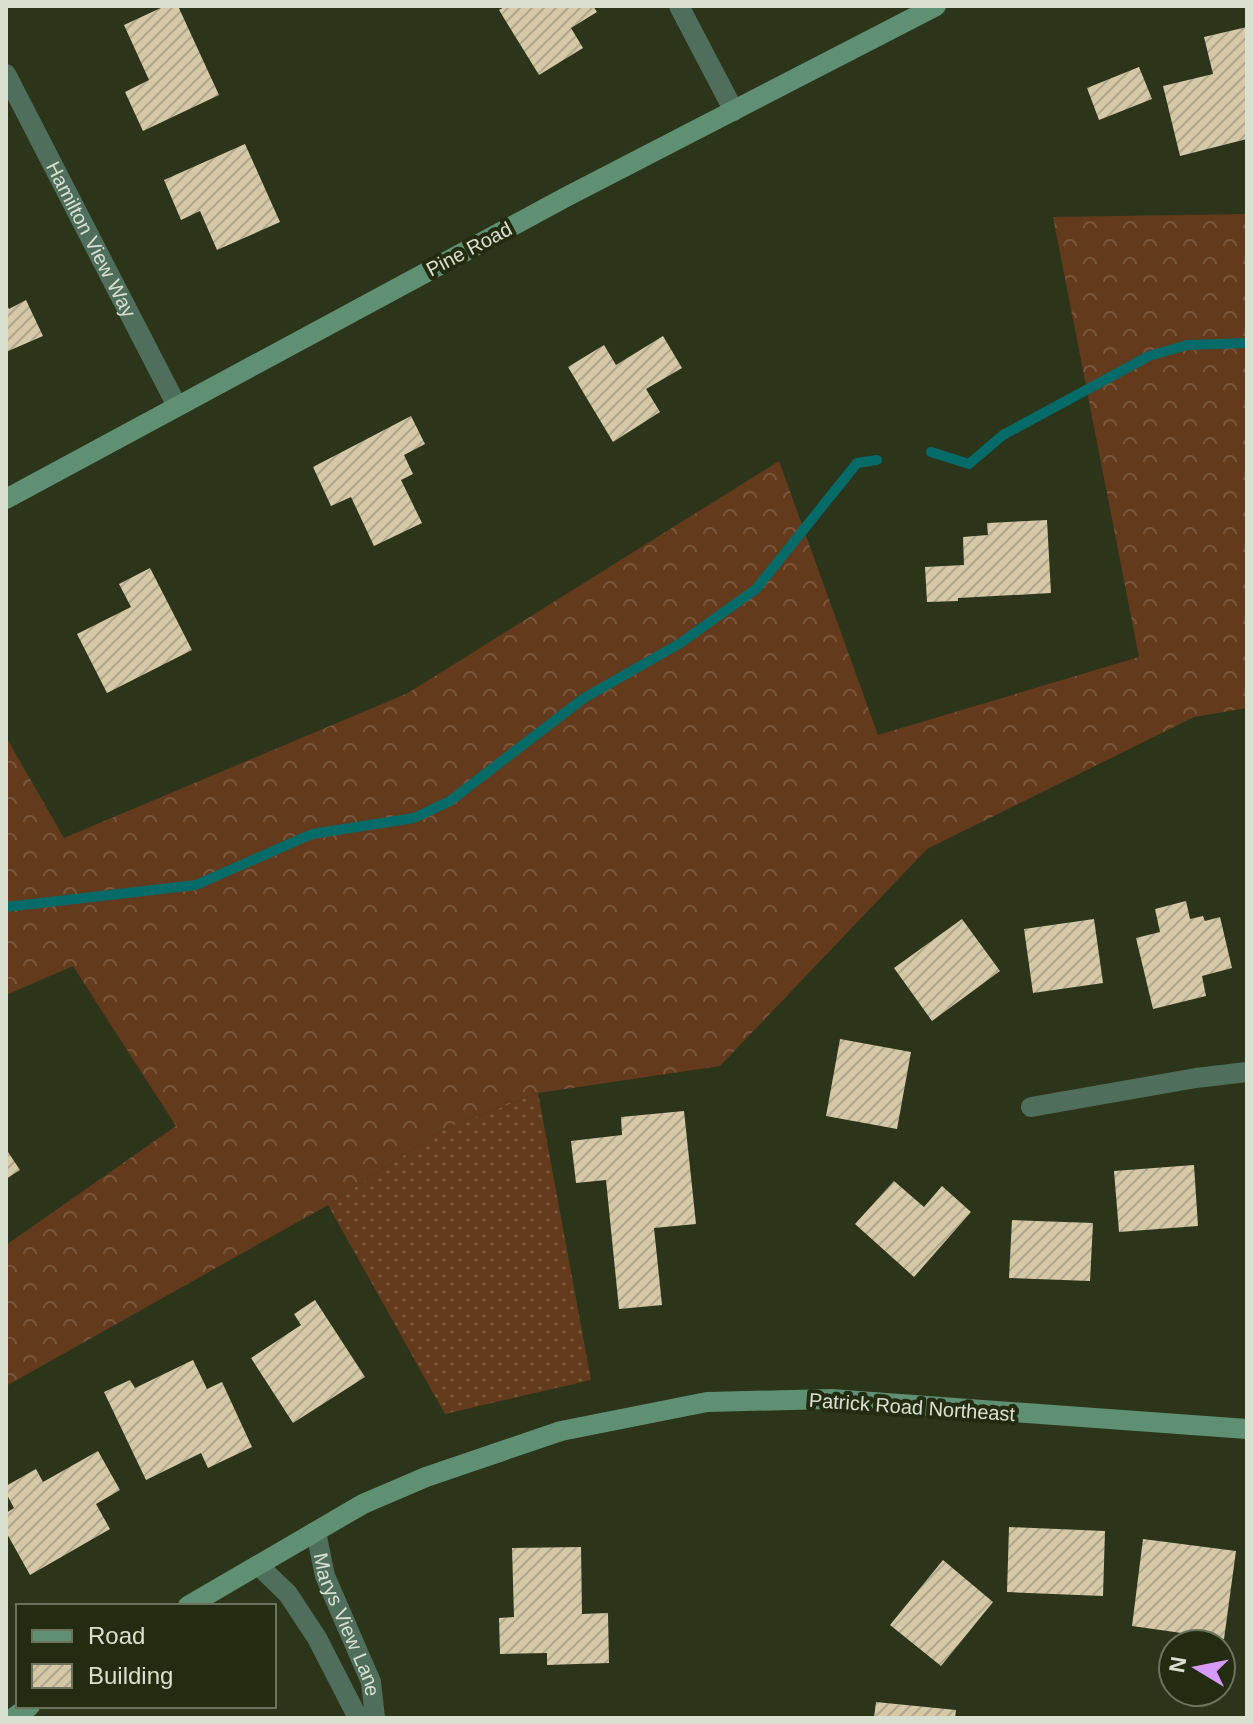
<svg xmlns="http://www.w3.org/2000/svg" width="1253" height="1724" viewBox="0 0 1253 1724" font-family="Arial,sans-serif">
  <defs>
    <pattern id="grass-dots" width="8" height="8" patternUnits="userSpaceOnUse" patternTransform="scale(2)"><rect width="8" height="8" fill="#633a1c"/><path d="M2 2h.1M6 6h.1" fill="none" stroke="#79563c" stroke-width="1.8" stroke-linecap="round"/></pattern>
    <pattern id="forest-crowns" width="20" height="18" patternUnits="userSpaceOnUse" patternTransform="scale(2)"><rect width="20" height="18" fill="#633a1c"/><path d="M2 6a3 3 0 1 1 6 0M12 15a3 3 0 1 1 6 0" fill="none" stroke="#79563c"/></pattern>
    <pattern id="building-hatch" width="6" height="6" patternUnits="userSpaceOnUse" patternTransform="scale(2)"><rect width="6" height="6" fill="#d5c8a7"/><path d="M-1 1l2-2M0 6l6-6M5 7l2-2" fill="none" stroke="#b0a78d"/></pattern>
  </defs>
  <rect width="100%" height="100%" fill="#2c351a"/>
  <path fill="url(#grass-dots)" d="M538,1093L591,1380L445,1414L328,1205L442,1130Z"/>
  <path fill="url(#forest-crowns)" d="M1247,214V708L1194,717L927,849L720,1066L538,1093L442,1130L328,1205L6,1386V1245L176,1126L73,966L6,995V737L64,838L408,693L779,461L878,735L1139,657L1053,217Z"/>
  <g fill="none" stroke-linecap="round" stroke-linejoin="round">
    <path stroke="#056b69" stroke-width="10" d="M931,452L969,464L1003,435L1149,356L1187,345L1247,343
      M6,907L196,885L312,834L414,818L450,801L584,698L679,644L756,589L857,463L877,460"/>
  </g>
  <path fill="url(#building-hatch)" d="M165,6H178L219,95L143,131L125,92L149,80L124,25Z
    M506,6H593L597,12L571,28L583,48L539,75L499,10Z
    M1247,27V139L1180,156L1163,86L1213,74L1204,37Z
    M1139,67L1152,99L1099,120L1087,88Z
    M245,144L280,222L217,250L200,211L181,220L164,180Z
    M26,300L43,336L6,352V303L9,309Z
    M663,336L682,368L646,389L660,412L613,442L568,367L604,345L616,365Z
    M411,416L425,444L404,455L413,474L401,480L422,523L374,546L351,497L331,506L313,467Z
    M1047,520L1051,593L958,598V601L927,602L925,567L964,565L963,537L988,535L987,523Z
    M150,568L192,650L107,693L77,634L131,607L119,584Z
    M1186,901L1190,919L1203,916L1205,921L1220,917L1232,968L1202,976L1206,996L1153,1009L1136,938L1160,932L1155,909Z
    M962,919L1000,971L932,1021L894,968Z
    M1094,919L1103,983L1033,993L1024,929Z
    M840,1039L911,1052L897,1129L826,1116Z
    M684,1111L696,1224L654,1228L662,1305L619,1309L606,1180L576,1183L571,1141L622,1135L621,1117Z
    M6,1149L20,1170L6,1179Z
    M1194,1165L1198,1226L1119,1232L1114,1171Z
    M894,1181L924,1207L942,1186L971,1212L914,1277L855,1224Z
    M1012,1220L1093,1223L1090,1281L1009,1278Z
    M315,1300L365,1377L293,1423L251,1358L301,1325L294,1314Z
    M193,1360L207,1389L222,1382L252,1447L208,1468L201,1453L146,1480L104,1392L130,1380L135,1388Z
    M98,1451L120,1490L96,1504L110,1529L30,1575L6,1532V1513L14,1508L6,1493V1486L36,1469L43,1482Z
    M1009,1527L1105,1531L1103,1596L1007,1592Z
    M1143,1539L1236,1551L1224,1639L1132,1626Z
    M581,1547L582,1614L608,1613L609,1663L547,1665V1653L500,1654L499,1618L514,1617L512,1548Z
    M943,1560L993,1602L941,1666L890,1625Z
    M876,1702L956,1710L955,1718H874Z"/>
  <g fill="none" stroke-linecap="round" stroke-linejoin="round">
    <g stroke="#506e5c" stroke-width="20">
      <path d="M679,6L734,111"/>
      <path id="s1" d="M6,74L177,406"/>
      <path d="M1031,1107L1196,1078L1247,1072"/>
      <path id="s2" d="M316,1532L325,1576L371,1682L375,1718"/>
      <path d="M259,1566L288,1594L317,1638L358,1718"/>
    </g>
    <path stroke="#5f9073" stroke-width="20" d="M6,499L566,197L936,6
      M188,1606L363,1504L426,1477L561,1431L707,1402L831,1399L1247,1429
      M13,1718L30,1706"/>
  </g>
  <g text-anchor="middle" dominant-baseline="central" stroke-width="8" stroke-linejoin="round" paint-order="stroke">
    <g font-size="20" fill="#d9e0cf" stroke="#232b10">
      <text stroke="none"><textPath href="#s1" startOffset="186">Hamilton View Way</textPath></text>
      <text transform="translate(469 249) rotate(-28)">Pine Road</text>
      <text transform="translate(912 1407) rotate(4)">Patrick Road Northeast</text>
      <text stroke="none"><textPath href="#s2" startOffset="98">Marys View Lane</textPath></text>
    </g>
  </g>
  <rect width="1253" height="1724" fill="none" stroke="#d9e0cf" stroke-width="16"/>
  <rect x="16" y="1604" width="260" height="104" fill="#232b10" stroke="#6c735c" stroke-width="2"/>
  <rect x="32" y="1630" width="40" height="12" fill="#5f9073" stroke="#6c735c" stroke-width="2"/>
  <text x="88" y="1644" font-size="24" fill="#d9e0cf">Road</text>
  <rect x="32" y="1664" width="40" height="24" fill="url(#building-hatch)" stroke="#6c735c" stroke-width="2"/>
  <text x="88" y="1684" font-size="24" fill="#d9e0cf">Building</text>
  <g transform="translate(1197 1668) rotate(280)"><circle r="38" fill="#232b10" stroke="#6c735c" stroke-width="2"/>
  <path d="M0-6L14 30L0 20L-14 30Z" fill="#d69bf9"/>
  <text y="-12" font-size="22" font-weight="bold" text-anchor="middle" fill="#d9e0cf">N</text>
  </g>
</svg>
